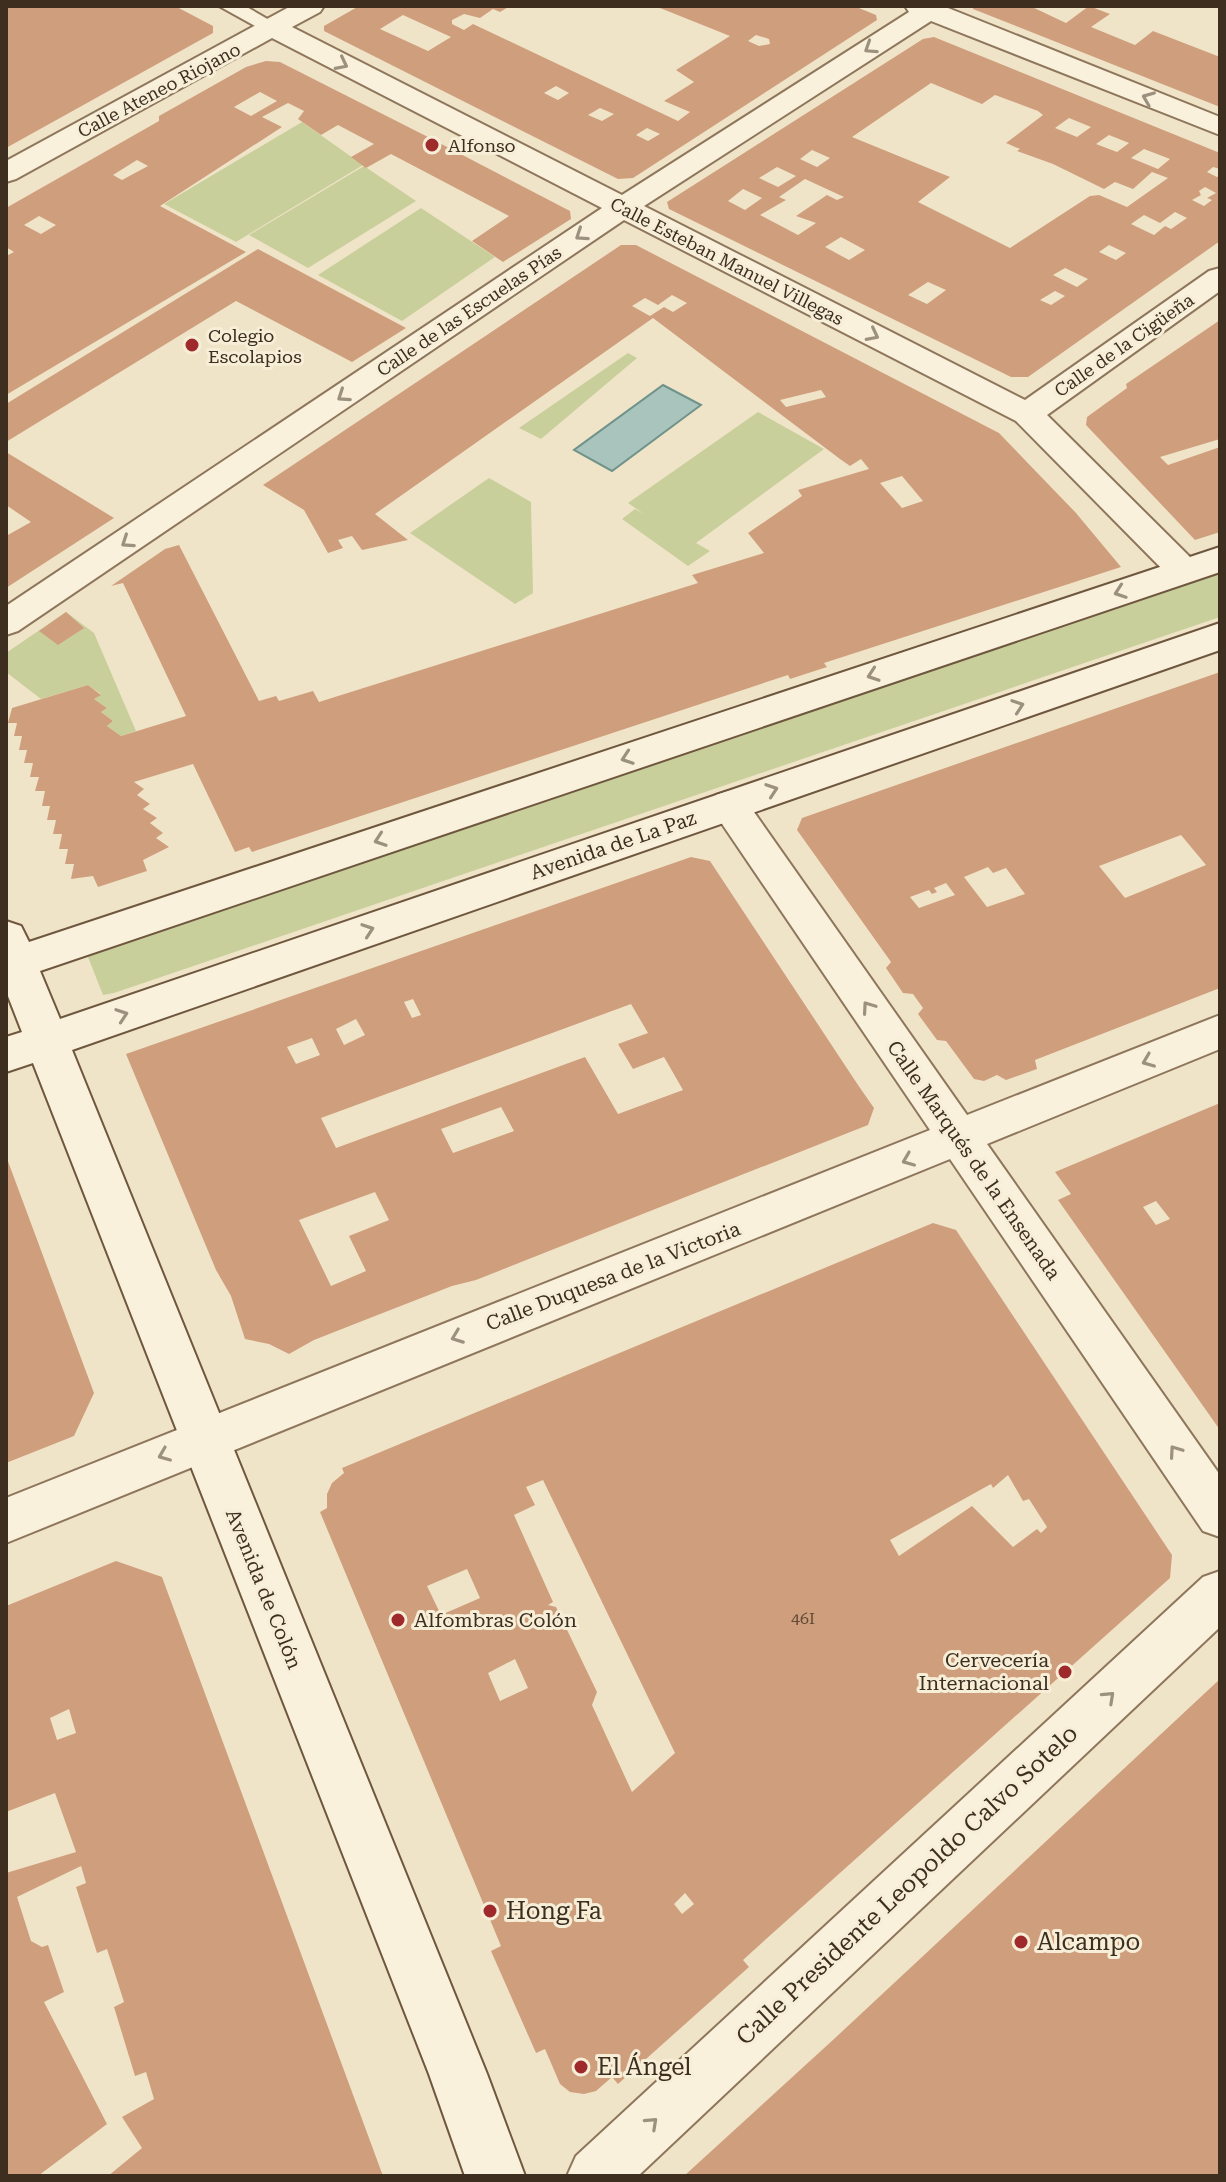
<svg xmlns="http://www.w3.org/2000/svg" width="1226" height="2182" viewBox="0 0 1226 2182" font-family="'Roboto Serif',serif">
  <rect width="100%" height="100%" fill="#f0e4c8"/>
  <path fill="#c9cf9b" d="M302,122L363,165L236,242L164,204Z
    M364,166L416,201L308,268L249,235Z
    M421,208L495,257L402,321L318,275Z
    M628,353L637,358L541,439L519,428Z
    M758,412L824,449L696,543L710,551L688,566L622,519L635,509L644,514L628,503Z
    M489,478L531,502L533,593L515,604L410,533Z
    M1220,571V617L114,993L103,995L88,957L96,950Z
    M66,612L94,633L136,731L121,736L107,726L113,721L101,712L107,708L94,699L101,694L88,685L41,699L6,672V653Z"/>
  <path fill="#a9c4bc" stroke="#6f938a" stroke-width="2" d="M663,385L701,405L612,471L574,450Z"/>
  <path fill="#cf9f7d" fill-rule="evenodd" d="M6,6H175L213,26V33L6,148Z
    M359,6L425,8L510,6L500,12L493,9L480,18L464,14L452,20V24L464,30L473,24L678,121L690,112L664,101L694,82L676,70L730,36L655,6H854L876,15L877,20L633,178L618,179L324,31V26ZM403,15L451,37L428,51L380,29ZM756,35L769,39L770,44L759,46L748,41ZM556,86L569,93L558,100L544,93ZM600,108L614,114L602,121L588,115ZM647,128L660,134L648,141L636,135Z
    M973,6H1030L1066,23L1089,6L1110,14L1091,27L1135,45L1153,31L1220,57V107L973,9Z
    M934,37L1220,153V169L1213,167L1207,172L1217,177L1220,175V241L1028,377H1011L669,209L667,202L923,39ZM931,83L982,104L995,95L1038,111L1043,115L1006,143L1020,149L1017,151L1053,164L1104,189L1115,182L1133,189L1152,172L1168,178L1127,207L1099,195L1090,196L1010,248L918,202L950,177L852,137ZM1069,118L1091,127L1077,137L1055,128ZM1109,135L1129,143L1117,152L1096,144ZM1144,149L1170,159L1158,169L1131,158ZM812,150L830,158L817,167L800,159ZM777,167L796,176L778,187L759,178ZM805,179L844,197L837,200L827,195L796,216L816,223L798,235L760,215L786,200L779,197ZM1205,187L1216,193L1207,198L1212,200L1204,206L1192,200L1201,195L1199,191ZM743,189L762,198L745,210L728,201ZM1175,212L1187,218L1171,229L1165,226L1154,235L1131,224L1144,215L1160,223ZM841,237L865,250L849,260L825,247ZM1109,245L1126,253L1116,260L1099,252ZM1065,268L1088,279L1077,287L1053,275ZM928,282L946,290L927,304L908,295ZM1055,291L1065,296L1051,305L1040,300Z
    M266,61L280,62L426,136L570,211L571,219L503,262L472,241L509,216L391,154L366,168L351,157L374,144L338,125L321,135L298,119L304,111L288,103L262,117L282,127L160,206L246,252L6,395V256L14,252L6,247V208L159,121V116L246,67ZM260,92L277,101L251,116L234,107ZM137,160L148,166L122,180L113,175ZM39,216L56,225L41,234L24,225Z
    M621,245H636L999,433L1076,513L1121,567L824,663L827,667L790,679L788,675L252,852L249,847L235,852L193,764L134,782L144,789L137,795L150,804L143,809L157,818L150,823L163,833L156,838L169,847L143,860L147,871L98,887L93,876L71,879L74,864H65L68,849H59L62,834H53L56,820H47L50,806H42L45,791H35L39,777H30L33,763H24L27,750H19L22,736H14L17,723H8L12,708L88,685L101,695L94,699L107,708L101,712L113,721L107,726L121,736L186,716L123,583L111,586L165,549L179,545L259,701L276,696L279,701L313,691L319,702L698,583L692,575L764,553L748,533L802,496L798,490L869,469L861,459L850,466L840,459L653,318L375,514L408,540L362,550L352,536L338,540L343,548L328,553L304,510L263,485ZM672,295L687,303L673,312L664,307L650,316L632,306L645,298L658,305ZM821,390L826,397L786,407L780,400ZM902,476L923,501L902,508L880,483Z
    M258,249L406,328L352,362L236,301L6,442V404Z
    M1220,320V439L1160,457L1168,465L1220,447V532L1195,540L1086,425L1087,417L1127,388L1126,384Z
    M6,452L114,518L6,588V536L31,522L6,505Z
    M66,612L84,628L58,645L39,631Z
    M1220,672V988L1035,1060L1037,1069L1006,1080L997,1075L984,1081L974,1079L946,1041L937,1040L918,1014L923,1008L913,994L903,993L886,968L891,962L797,830L802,818ZM1181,835L1206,865L1125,898L1099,866ZM988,867L993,873L1006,868L1025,894L987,907L964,877ZM946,883L955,895L919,908L910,897L929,890L932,894L937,892L934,888Z
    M691,857L710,861L858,1085L874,1108L868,1125L476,1280L452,1286L375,1316L314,1340L289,1354L269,1344L245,1339L231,1296L216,1270L126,1054ZM413,999L421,1015L412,1018L404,1002ZM631,1004L648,1033L618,1044L633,1069L664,1057L683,1090L618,1114L585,1057L336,1148L321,1118ZM356,1019L365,1035L344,1045L336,1029ZM312,1038L320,1055L296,1064L287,1047ZM501,1107L514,1131L453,1153L441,1129ZM375,1192L389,1220L349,1236L366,1271L331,1286L299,1220Z
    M1220,1103V1430L1058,1200L1071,1194L1055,1172ZM1156,1201L1170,1219L1156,1225L1143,1207Z
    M6,1156L94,1393L74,1436L6,1463Z
    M933,1223L956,1230L1172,1555L1170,1578L765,1940L743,1960L749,1967L618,2084L612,2077L596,2091L584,2094L570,2092L560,2084L545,2049L536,2053L491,1951L501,1946L320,1512L327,1508V1494L332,1483L344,1473L342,1468ZM1008,1475L1023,1501L1029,1499L1047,1527L1041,1533L1037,1529L1013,1547L972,1506L899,1556L890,1540L991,1484L993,1488ZM543,1480L675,1753L632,1792L592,1705L597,1692L556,1607L548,1605L553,1602L514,1515L535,1505L526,1487ZM467,1569L480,1598L441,1615L427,1586ZM515,1659L528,1688L500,1701L488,1673ZM685,1893L694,1904L682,1914L674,1904Z
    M116,1561L162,1577L383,2176H108L142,2148L122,2117L154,2099L146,2072L135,2076L114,2007L124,2002L107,1949L97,1953L76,1887L86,1883L81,1866L17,1897L31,1941L42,1947L48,1945L64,1992L44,2002L107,2124L38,2176H6V1873L76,1852L55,1793L6,1812V1606ZM69,1709L76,1733L57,1740L50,1718Z
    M1220,1679V2176H684L834,2039Z"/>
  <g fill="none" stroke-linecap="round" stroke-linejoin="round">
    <defs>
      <path id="pedestrian" d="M219,6H245L283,28L273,34L266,32Z"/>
      <path id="minor" d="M291,6H324L320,12L292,27L622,195L909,12L905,6H949L948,8L1220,117V135L931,21L644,206L1025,400L1209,271L1220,268V291L1047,415L1196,563L1201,571L1196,579L1184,582L1172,579L1016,421L624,220L18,631L6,635V606L602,208L272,38L16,179L6,182V161Z
        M729,791L742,795L967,1115L1220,1015V1049L987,1144L1220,1475V1537L1203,1531L950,1159L6,1543V1498L930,1130L716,815L710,805L716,795Z
        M1220,1571V1627L638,2176H567L576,2156L1203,1577Z"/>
      <path id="secondary" d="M1220,547V572L40,971L60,1019L1220,623V650L72,1050L487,2074L525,2176H465L429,2074L33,1063L6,1072V1037L22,1032L6,991V921L21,926L29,942Z"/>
    </defs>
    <use href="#pedestrian" stroke="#8d765c" stroke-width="4"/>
    <use href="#minor" stroke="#8d765c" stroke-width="4"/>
    <use href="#secondary" stroke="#6f573f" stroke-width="4"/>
    <use href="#pedestrian" fill="#faf1dc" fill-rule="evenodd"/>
    <use href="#minor" fill="#faf1dc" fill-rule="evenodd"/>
    <use href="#secondary" fill="#faf1dc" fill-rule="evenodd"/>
  </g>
  <defs><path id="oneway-chevron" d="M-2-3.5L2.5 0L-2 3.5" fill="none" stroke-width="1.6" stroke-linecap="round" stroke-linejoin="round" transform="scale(2)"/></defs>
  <g stroke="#9c907e">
    <use href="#oneway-chevron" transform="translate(870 48) rotate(147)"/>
    <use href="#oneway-chevron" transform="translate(342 64) rotate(27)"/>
    <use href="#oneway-chevron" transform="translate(1148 98) rotate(-158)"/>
    <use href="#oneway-chevron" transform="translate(581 235) rotate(146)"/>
    <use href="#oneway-chevron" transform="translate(873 335) rotate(27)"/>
    <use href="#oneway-chevron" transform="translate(343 396) rotate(146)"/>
    <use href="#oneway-chevron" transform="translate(127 542) rotate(146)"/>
    <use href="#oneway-chevron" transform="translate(1120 592) rotate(161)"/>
    <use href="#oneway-chevron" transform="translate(873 675) rotate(161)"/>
    <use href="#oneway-chevron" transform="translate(1018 706) rotate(-19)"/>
    <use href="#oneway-chevron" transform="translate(627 758) rotate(161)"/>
    <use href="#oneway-chevron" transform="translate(772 790) rotate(-19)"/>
    <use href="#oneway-chevron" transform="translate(380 840) rotate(161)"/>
    <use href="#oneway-chevron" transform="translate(368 930) rotate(-19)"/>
    <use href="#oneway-chevron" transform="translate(868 1007) rotate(-125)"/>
    <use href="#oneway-chevron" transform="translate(122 1015) rotate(-19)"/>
    <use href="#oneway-chevron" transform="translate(1148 1061) rotate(158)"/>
    <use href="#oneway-chevron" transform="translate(908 1160) rotate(158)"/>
    <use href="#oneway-chevron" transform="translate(457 1337) rotate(159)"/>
    <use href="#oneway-chevron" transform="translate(1175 1451) rotate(-125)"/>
    <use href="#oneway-chevron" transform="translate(164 1455) rotate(158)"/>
    <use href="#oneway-chevron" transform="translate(1109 1697) rotate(-43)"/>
    <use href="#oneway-chevron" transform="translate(652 2123) rotate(-43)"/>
  </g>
  <g fill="#9e2a2b" stroke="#f7eed8" stroke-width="3">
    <circle cx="432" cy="145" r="8"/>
    <circle cx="192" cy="345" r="8"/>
    <circle cx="398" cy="1620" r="8"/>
    <circle cx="1065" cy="1672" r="8"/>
    <circle cx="490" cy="1911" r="8"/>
    <circle cx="1021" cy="1942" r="8"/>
    <circle cx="581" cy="2067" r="8"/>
  </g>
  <g text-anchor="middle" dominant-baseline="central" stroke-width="6" stroke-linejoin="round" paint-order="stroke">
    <g font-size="16" fill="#624a37">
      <text x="803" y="1618">46I</text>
    </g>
    <g font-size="18" fill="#3d2e20" stroke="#f7eed8">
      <text transform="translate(159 90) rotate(-28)">Calle Ateneo Riojano</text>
      <text transform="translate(727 261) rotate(27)">Calle Esteban Manuel Villegas</text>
      <text transform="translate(469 311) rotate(-34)">Calle de las Escuelas Pías</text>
      <text transform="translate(1124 345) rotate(-35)">Calle de la Cigüeña</text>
    </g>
    <g font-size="18" fill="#3d2e20" stroke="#f7eed8" text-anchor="start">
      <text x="448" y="145">Alfonso</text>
      <text x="208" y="335">Colegio<tspan x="208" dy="21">Escolapios</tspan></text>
    </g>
    <g font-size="20" fill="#3d2e20" stroke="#f7eed8">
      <text transform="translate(613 845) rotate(-19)">Avenida de La Paz</text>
      <text transform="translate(974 1160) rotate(55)">Calle Marqués de la Ensenada</text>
      <text transform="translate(613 1276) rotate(-21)">Calle Duquesa de la Victoria</text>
      <text transform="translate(264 1589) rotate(68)">Avenida de Colón</text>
    </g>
    <g font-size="20" fill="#3d2e20" stroke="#f7eed8" text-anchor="start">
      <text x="414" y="1620">Alfombras Colón</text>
      <text x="1049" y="1660" text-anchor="end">Cervecería<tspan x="1049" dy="23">Internacional</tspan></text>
    </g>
    <g font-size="24" fill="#3d2e20" stroke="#f7eed8">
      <text transform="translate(907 1885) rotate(-43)">Calle Presidente Leopoldo Calvo Sotelo</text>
    </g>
    <g font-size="24" fill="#3d2e20" stroke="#f7eed8" text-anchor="start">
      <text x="506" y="1911">Hong Fa</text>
      <text x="1037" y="1942">Alcampo</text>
      <text x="597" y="2067">El Ángel</text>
    </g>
  </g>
  <rect width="1226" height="2182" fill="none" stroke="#3d2e20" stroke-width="16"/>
</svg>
